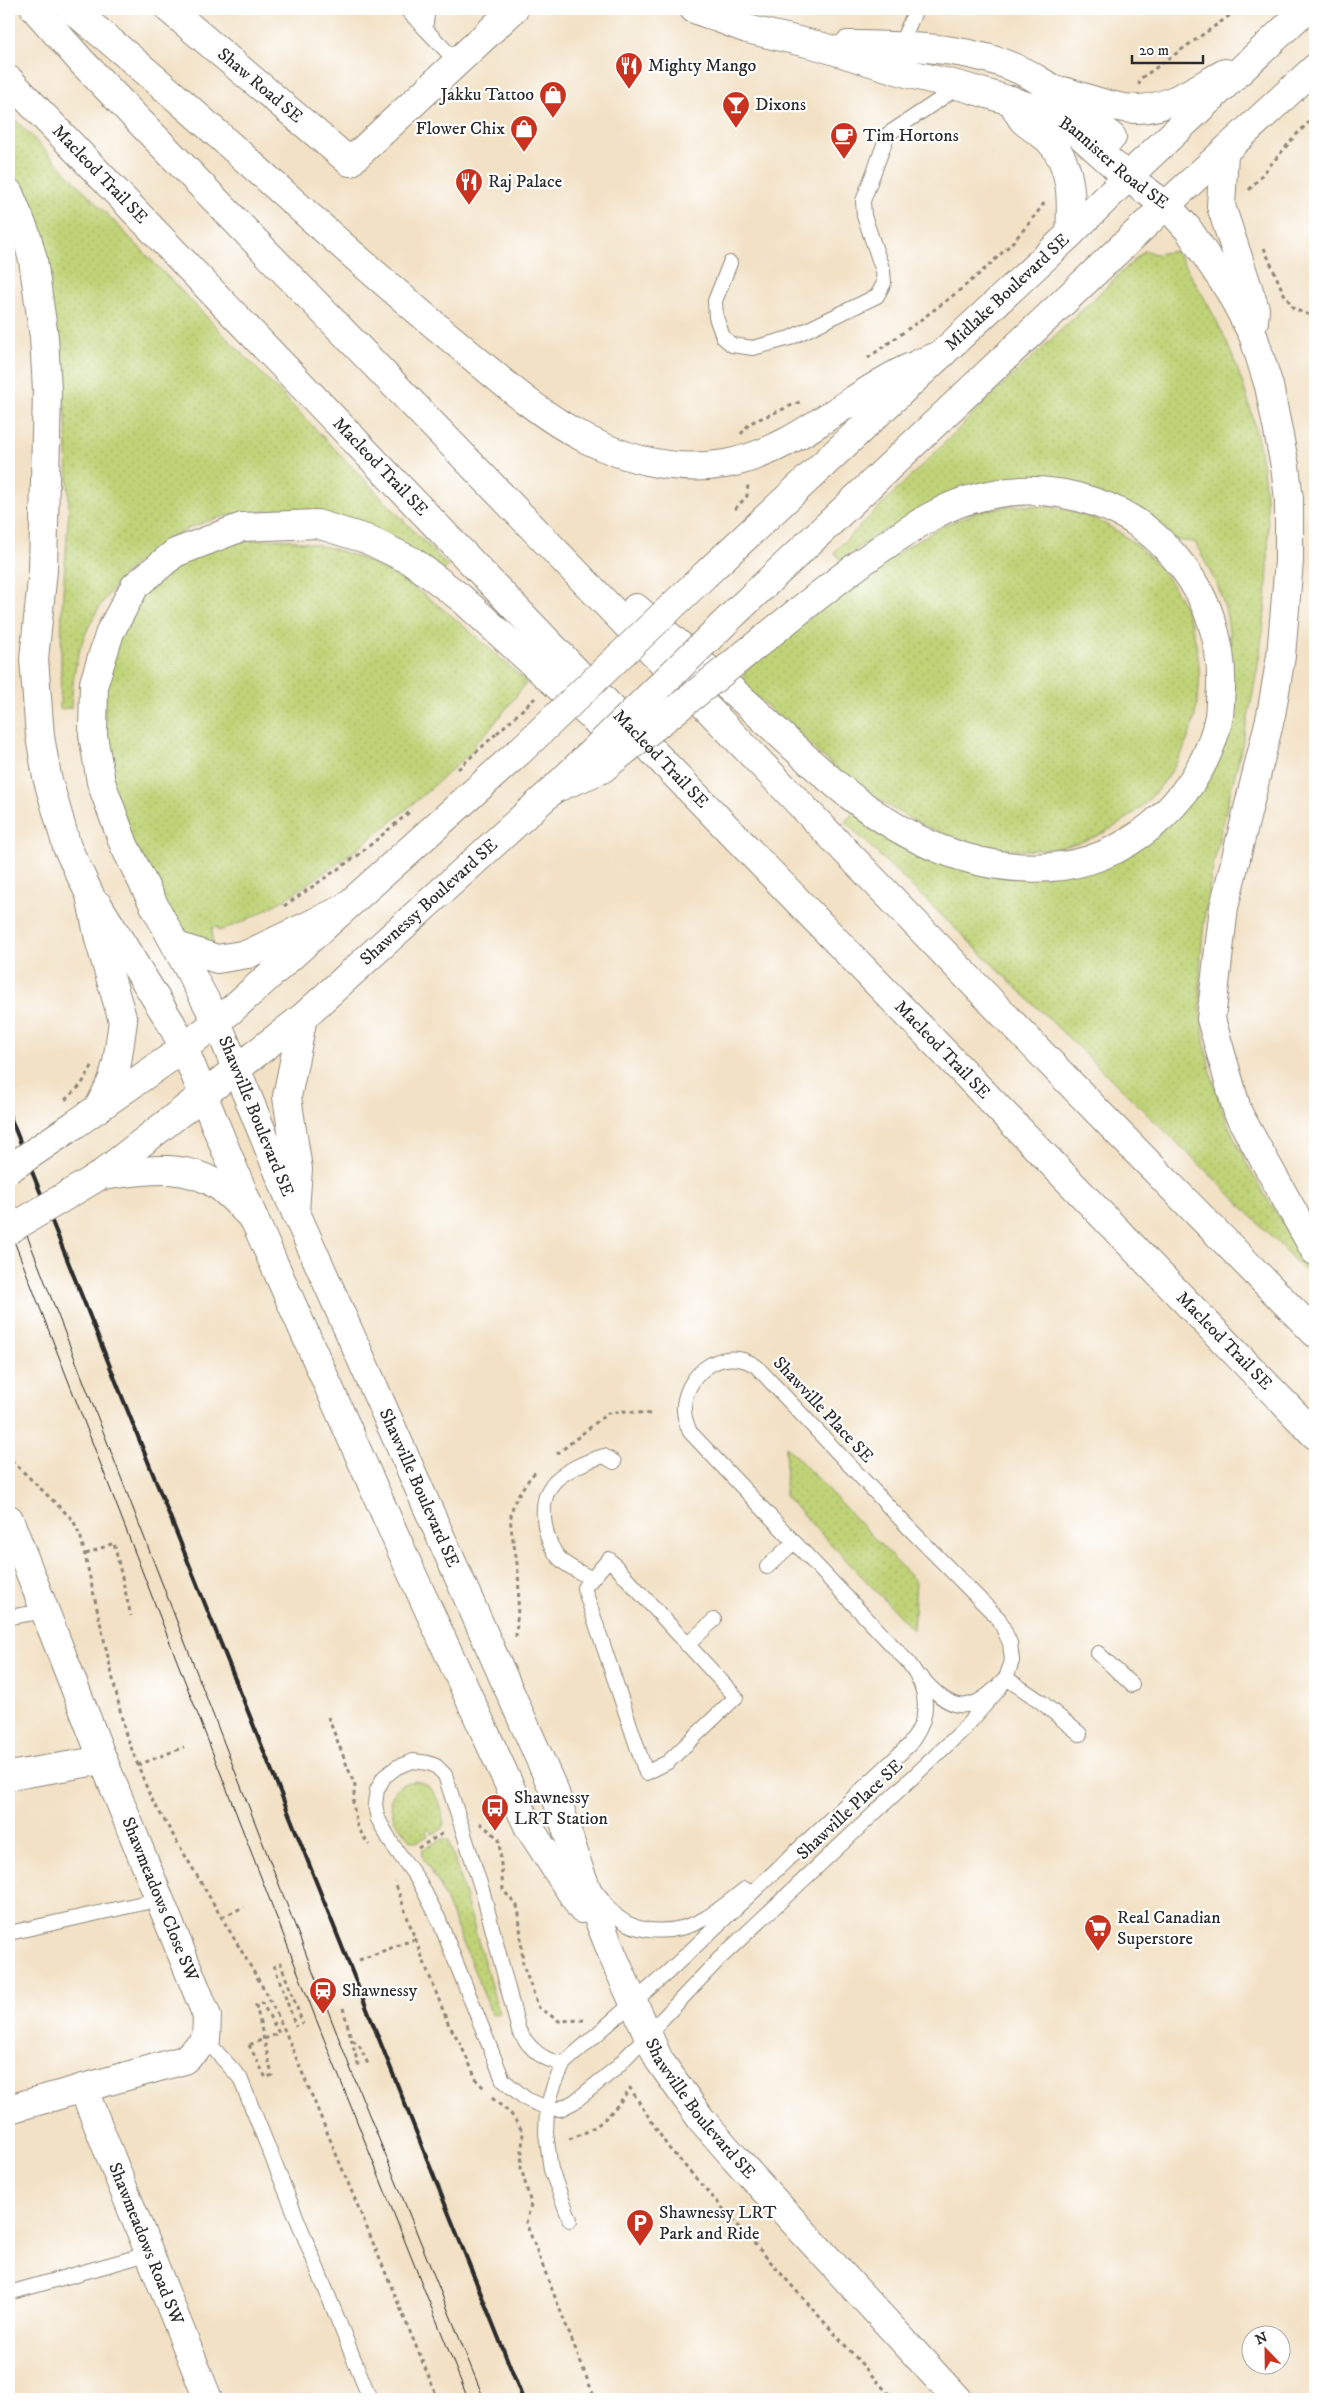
<svg xmlns="http://www.w3.org/2000/svg" width="1324" height="2408" viewBox="0 0 1324 2408" font-family="'IM FELL DW Pica',serif">
  <defs>
    <pattern id="grass-dots" width="8" height="8" patternUnits="userSpaceOnUse" patternTransform="scale(1.25)"><rect width="8" height="8" fill="#c0d377"/><path d="M2 2h.1M6 6h.1" fill="none" stroke="#a5b567" stroke-width="1.8" stroke-linecap="round"/></pattern>
  </defs>
  <rect width="100%" height="100%" fill="#fff"/>
  <filter id="ink" filterUnits="userSpaceOnUse"><feTurbulence type="fractalNoise" baseFrequency=".02" numOctaves="2"/><feDisplacementMap in="SourceGraphic" scale="10" xChannelSelector="R" yChannelSelector="G"/><feConvolveMatrix kernelMatrix="1 2 1 2 8 2 1 2 1" color-interpolation-filters="sRGB"/></filter>
  <filter id="wash" filterUnits="userSpaceOnUse"><feTurbulence type="fractalNoise" baseFrequency=".0096" numOctaves="4" result="noise"/><feDisplacementMap in="SourceGraphic" scale="20" xChannelSelector="R" yChannelSelector="G"/><feGaussianBlur stdDeviation="1.12" result="paint"/><feColorMatrix in="noise" values="0 0 0 0 0 0 0 0 0 0 0 0 0 0 0 0 0 1.4 0 .05"/><feComposite in="paint" operator="in"/></filter>
  <g filter="url(#wash)">
    <rect width="100%" height="100%" fill="#f2e1c5"/>
    <path fill="url(#grass-dots)" stroke="#767f51" d="M9,113L448,566L441,574C401,559 361,544 321,529C307,524 289,513 274,512C189,507 106,568 80,649C74,668 72,688 71,708L60,709L62,607L69,508L66,418L55,329L21,201L9,177Z
      M1145,250L1155,254L1176,251C1198,286 1219,321 1234,360C1288,496 1270,632 1236,770C1213,859 1190,952 1205,1045C1219,1128 1263,1197 1312,1264L1304,1270L1226,1190L845,822L852,814L1045,877L1198,787L1231,644L1226,611L1219,589L1195,542L1173,540L1089,488L884,530L841,560L834,552L999,389Z
      M1012,506C1025,506 1039,505 1052,507C1086,511 1120,529 1144,552C1171,577 1189,608 1196,644C1214,732 1158,822 1071,845C1032,855 988,850 951,837C869,808 805,740 742,683L745,672L768,651L863,577L907,547L942,526L978,512Z
      M286,539C299,542 314,543 327,547C407,568 467,629 527,682L490,729L473,746L475,748C422,798 370,842 309,883C281,902 251,921 218,931V927L212,928L213,945L191,946L140,867L99,746L103,665L142,595L187,560L217,547L248,540Z
      M786,1446L916,1582L913,1630L785,1496Z
      M416,1781C437,1786 439,1804 444,1823L441,1830L432,1834L429,1829L426,1831L428,1836L417,1842L410,1840L394,1819L390,1803C394,1788 401,1782 416,1781Z
      M444,1838L449,1841L499,2013L492,2015L440,1886L422,1856L423,1849Z"/>
  </g>
  <g filter="url(#ink)">
    <g fill="none" stroke-linecap="round" stroke-linejoin="round">
      <defs>
        <path id="service" d="M406,9L457,62
          M425,29L428,9
          M900,46L916,9
          M730,263L715,301L716,317L723,337L732,345L753,348L790,338L877,296L884,283L883,271L864,216L863,201L888,134L960,86
          M609,1559L736,1697L668,1762L646,1773L584,1588Z
          M767,1567L794,1542
          M592,1579C582,1573 570,1568 562,1561C545,1545 537,1506 551,1486C560,1472 589,1460 604,1456L614,1462
          M9,1617L46,1611
          M687,1645L714,1620
          M1098,1653L1132,1685
          M922,1678C954,1716 974,1713 1006,1678L1040,1701L1080,1734
          M596,1891C603,1899 610,1911 619,1918C641,1936 680,1933 704,1919C718,1911 732,1899 745,1889
          M9,1933L161,1899
          M206,2040L240,2078L370,2399
          M564,2063C543,2062 529,2048 519,2031L483,1893L445,1775L436,1766L428,1763L413,1761L397,1767L384,1777L377,1790L375,1804L378,1819L392,1844L419,1881L439,1920L503,2080L526,2099L547,2108L560,2109L574,2102L615,2069L718,1960L962,1731L999,1689L1006,1678L1012,1661L1010,1643L999,1619L907,1526L756,1366C725,1345 688,1371 684,1405C683,1415 686,1423 690,1432L908,1662C930,1690 931,1718 909,1745L668,1972L564,2063L554,2085L547,2108L546,2133L551,2170L570,2220
          M9,2293L151,2253"/>
        <g id="minor">
          <path id="s1" d="M169,9L350,162L514,9"/>
          <path id="s2" d="M9,1519L103,1760L207,2016L206,2040L184,2060L9,2109"/>
          <path d="M9,1776L103,1760"/>
          <path id="s3" d="M83,2088L208,2399"/>
        </g>
        <g id="tertiary">
          <path id="s4" d="M694,9L747,29L816,45L910,74L961,86L1044,111L1076,131L1127,177L1166,205"/>
          <path d="M848,45C910,46 985,46 1040,81C1066,97 1089,117 1112,137"/>
          <path d="M1063,91C1085,97 1117,110 1139,109C1170,108 1199,87 1225,73"/>
          <path d="M1011,100C1015,106 1018,114 1023,120C1030,127 1040,132 1048,139C1073,164 1072,201 1070,234"/>
          <path d="M1141,164L1306,9"/>
          <path d="M1166,205L1315,68"/>
          <path id="s5" d="M217,1022L288,1195L555,1793L579,1869L613,1956L659,2060L701,2119L735,2158L957,2399"/>
          <path d="M184,1048L254,1219L408,1565L528,1826L582,1909"/>
        </g>
        <g id="secondary">
          <path id="s6" d="M707,573L1070,234L1141,164"/>
          <path d="M741,607L1166,205"/>
          <path d="M74,1125L184,1048L230,1011L521,750"/>
          <path id="s7" d="M99,1176L303,1017L554,789"/>
          <path d="M100,1176C141,1171 184,1161 220,1187C232,1196 243,1209 254,1219"/>
          <path d="M295,1211L298,1169L287,1097L303,1017"/>
        </g>
        <g id="motorway">
          <path d="M35,9L82,62L1099,1113L1315,1333"/>
          <path d="M71,9C197,110 313,224 437,327C484,365 531,411 586,439C628,460 677,472 725,464C790,452 837,406 893,376C909,367 926,361 942,354"/>
          <path id="s8" d="M9,80L665,764L1315,1435"/>
          <path d="M1224,153L1221,206L1255,309L1254,321"/>
          <path d="M9,193L26,234L33,260L44,337L47,390L43,570L34,659L40,736L47,777L58,815L67,847L90,895L99,939L123,1021L117,1063L112,1081L99,1107"/>
          <path d="M1166,205L1188,229L1229,290L1253,335L1269,386L1285,466L1289,499V561L1281,656L1271,715L1224,907L1211,1019L1238,1113L1315,1251"/>
          <path d="M636,608C675,641 714,674 752,708C809,761 865,819 940,849C978,864 1021,871 1062,866C1137,856 1205,791 1219,716C1220,708 1220,698 1221,689C1223,644 1209,601 1182,566C1158,535 1131,514 1094,502C1050,487 1009,487 965,501C938,510 915,526 892,541C849,570 810,602 770,634"/>
          <path d="M98,905L171,1023L184,1048"/>
          <path d="M177,946L217,959L248,954L341,910"/>
          <path d="M217,1022L155,907L124,845L101,782L93,735L94,683L110,632L135,586L175,553L242,527L317,524L366,539L412,561L461,598L627,749"/>
        </g>
      </defs>
      <use href="#service" stroke="#8e8678" stroke-width="16"/>
      <use href="#minor" stroke="#8e8678" stroke-width="30"/>
      <use href="#tertiary" stroke="#8e8678" stroke-width="30"/>
      <use href="#secondary" stroke="#8e8678" stroke-width="30"/>
      <use href="#motorway" stroke="#8e8678" stroke-width="30"/>
      <path stroke="#8e8678" stroke-width="3" stroke-dasharray="4 4" stroke-linecap="butt" d="M1139,85L1140,79L1239,9
        M1249,190L1296,135L1315,116
        M1264,248L1283,292L1294,309L1315,317
        M868,358C930,312 1000,268 1044,203
        M741,434L750,423L802,401
        M735,509L747,496L748,484
        M458,769L497,733
        M284,906L357,856L412,810
        M9,1453L11,1460L73,1520L81,1538L125,1732L150,1796L268,1996L285,2031L438,2399
        M557,1454L608,1413L624,1411L650,1414
        M9,1467L14,1463
        M86,1554L114,1543L131,1616
        M516,1637C517,1616 520,1593 518,1572C513,1522 498,1516 535,1472
        M328,1717L355,1786L353,1803L357,1826L369,1845
        M138,1765L184,1747
        M480,1823L499,1839L503,1890L517,1906L519,1914L523,1965L539,2008L559,2021L584,2020
        M418,1848L445,1832
        M222,1917L244,1907
        M415,1939L448,2023L460,2043L477,2081L485,2089
        M359,1960L415,1939L395,1882
        M280,1962L303,2024
        M274,1965L296,2027
        M343,2008L359,2068
        M353,2040L360,2047L368,2064
        M249,2045L266,2078L272,2075L256,2005L262,2003L279,2033L249,2045
        M492,2098L511,2114L523,2132L521,2168L531,2204L526,2223L595,2399
        M569,2139C599,2129 612,2114 630,2088L668,2147L893,2399"/>
      <use href="#service" stroke="#fff" stroke-width="14"/>
      <use href="#minor" stroke="#fff" stroke-width="28"/>
      <use href="#tertiary" stroke="#fff" stroke-width="28"/>
      <use href="#secondary" stroke="#fff" stroke-width="28"/>
      <use href="#motorway" stroke="#fff" stroke-width="28"/>
      <path stroke="#2b2b2b" stroke-width="1" d="M9,1189L353,2075L484,2399
        M9,1228L316,2019L468,2399"/>
      <path stroke="#2b2b2b" stroke-width="4" d="M9,1114L523,2399"/>
      <defs>
        <path id="secondary-bridge" d="M521,750L707,573
          M555,788L741,607
          M9,1169L74,1125
          M9,1230L99,1176"/>
        <path id="motorway-bridge" d="M554,789L602,769L770,634"/>
      </defs>
      <use href="#secondary-bridge" stroke="#8e8678" stroke-width="30" stroke-linecap="butt"/>
      <use href="#motorway-bridge" stroke="#8e8678" stroke-width="30" stroke-linecap="butt"/>
      <path stroke="#8e8678" stroke-width="3" stroke-dasharray="4 4" stroke-linecap="butt" d="M497,733L535,698
        M65,1100L81,1085L94,1063"/>
      <use href="#secondary-bridge" stroke="#fff" stroke-width="28"/>
      <use href="#motorway-bridge" stroke="#fff" stroke-width="28"/>
    </g>
  </g>
  <defs>
    <symbol id="restaurant-pin" viewBox="-11 -11 22 30"><path d="M0 17L-7.5 6A9.5 9.5 0 1 1 7.5 6Z" fill="#c8321e" stroke="#fff"/><path d="M-5-6h1v4h1v-4h1v4h1v-4h1v5L-1.5 .5V6h-2V.5L-5-1ZM5-6V6H3V1.5H1.5Q1.5-4 5-6Z" fill="#fff"/></symbol>
    <symbol id="shop-pin" viewBox="-11 -11 22 30"><path d="M0 17L-7.5 6A9.5 9.5 0 1 1 7.5 6Z" fill="#c8321e" stroke="#fff"/><path d="M-5-2.5h2.3a2.7 3.5 0 0 1 5.4 0H5L5.5 6h-11ZM-1.5-2.5h3a1.5 2.3 0 0 0-3 0Z" fill="#fff"/></symbol>
    <symbol id="bar-pin" viewBox="-11 -11 22 30"><path d="M0 17L-7.5 6A9.5 9.5 0 1 1 7.5 6Z" fill="#c8321e" stroke="#fff"/><path d="M-6-5H6L.8 .8V4.5H3.5V6h-7V4.5H-.8V.8Z" fill="#fff"/></symbol>
    <symbol id="cafe-pin" viewBox="-11 -11 22 30"><path d="M0 17L-7.5 6A9.5 9.5 0 1 1 7.5 6Z" fill="#c8321e" stroke="#fff"/><path d="M-5.5-4.5H6V0H3Q3 3.5 0 3.5H-2.5Q-5.5 3.5-5.5 0ZM3-3.2v2h1.7v-2ZM-6 4.5H4V6H-6Z" fill="#fff"/></symbol>
    <symbol id="bus-pin" viewBox="-11 -11 22 30"><path d="M0 17L-7.5 6A9.5 9.5 0 1 1 7.5 6Z" fill="#c8321e" stroke="#fff"/><path d="M-5-6H5V4H4V6H2V4H-2V6H-4V4H-5ZM-3.5-4V0h7V-4ZM-3.5 1.2v1.5H-2V1.2ZM2 1.2v1.5H3.5V1.2Z" fill="#fff"/></symbol>
    <symbol id="supermarket-pin" viewBox="-11 -11 22 30"><path d="M0 17L-7.5 6A9.5 9.5 0 1 1 7.5 6Z" fill="#c8321e" stroke="#fff"/><path d="M-6-5.5h2.5l.6 2H6L4.5 2H-2.5L-4.4-4H-6ZM-1.5 3.2a1.3 1.3 0 1 0 .1 0ZM3 3.2a1.3 1.3 0 1 0 .1 0Z" fill="#fff"/></symbol>
    <symbol id="station-pin" viewBox="-11 -11 22 30"><path d="M0 17L-7.5 6A9.5 9.5 0 1 1 7.5 6Z" fill="#c8321e" stroke="#fff"/><path d="M-3-6H3Q5-6 5-4V2Q5 4 3 4L4.5 6H3L1.5 4h-3L-3 6H-4.5L-3 4Q-5 4-5 2V-4Q-5-6-3-6ZM-3.5-4v3h7v-3ZM-3.5 1v1.5H-2V1ZM2 1v1.5H3.5V1Z" fill="#fff"/></symbol>
    <symbol id="parking-pin" viewBox="-11 -11 22 30"><path d="M0 17L-7.5 6A9.5 9.5 0 1 1 7.5 6Z" fill="#c8321e" stroke="#fff"/><path d="M-3.5-5.5H1a3.5 3.5 0 0 1 0 7H-1V5.5H-3.5ZM-1-3.4V-.6H.8a1.4 1.4 0 0 0 0-2.8Z" fill="#fff"/></symbol>
  </defs>
  <g fill-rule="evenodd">
    <use href="#restaurant-pin" x="613" y="50" width="32" height="43"/>
    <use href="#shop-pin" x="537" y="79" width="32" height="43"/>
    <use href="#bar-pin" x="720" y="89" width="32" height="43"/>
    <use href="#shop-pin" x="508" y="113" width="32" height="43"/>
    <use href="#cafe-pin" x="828" y="120" width="32" height="43"/>
    <use href="#restaurant-pin" x="453" y="166" width="32" height="43"/>
    <use href="#bus-pin" x="479" y="1792" width="32" height="43"/>
    <use href="#supermarket-pin" x="1082" y="1912" width="32" height="43"/>
    <use href="#station-pin" x="307" y="1975" width="32" height="43"/>
    <use href="#parking-pin" x="624" y="2207" width="32" height="43"/>
  </g>
  <g text-anchor="middle" dominant-baseline="central" stroke-width="4.5" stroke-linejoin="round" paint-order="stroke">
    <g font-size="18" fill="#2b2b2b" stroke="#fff" text-anchor="start">
      <text x="648" y="66">Mighty Mango</text>
      <text x="534" y="95" text-anchor="end">Jakku Tattoo</text>
      <text x="755" y="105">Dixons</text>
      <text x="505" y="129" text-anchor="end">Flower Chix</text>
      <text x="863" y="136">Tim Hortons</text>
      <text x="488" y="182">Raj Palace</text>
      <text x="514" y="1798">Shawnessy<tspan x="514" dy="21">LRT Station</tspan></text>
      <text x="1117" y="1918">Real Canadian<tspan x="1117" dy="21">Superstore</tspan></text>
      <text x="342" y="1991">Shawnessy</text>
      <text x="659" y="2213">Shawnessy LRT<tspan x="659" dy="21">Park and Ride</tspan></text>
    </g>
    <g font-size="18" fill="#2b2b2b" stroke="#fff">
      <text stroke="none"><textPath href="#s1" startOffset="119">Shaw Road SE</textPath></text>
      <text stroke="none"><textPath href="#s4" startOffset="452">Bannister Road SE</textPath></text>
      <text stroke="none"><textPath href="#s8" startOffset="131">Macleod Trail SE</textPath></text>
      <text stroke="none"><textPath href="#s6" startOffset="411">Midlake Boulevard SE</textPath></text>
      <text stroke="none"><textPath href="#s8" startOffset="536">Macleod Trail SE</textPath></text>
      <text stroke="none"><textPath href="#s8" startOffset="941">Macleod Trail SE</textPath></text>
      <text stroke="none"><textPath href="#s7" startOffset="429">Shawnessy Boulevard SE</textPath></text>
      <text stroke="none"><textPath href="#s8" startOffset="1346">Macleod Trail SE</textPath></text>
      <text stroke="none"><textPath href="#s5" startOffset="102">Shawville Boulevard SE</textPath></text>
      <text stroke="none"><textPath href="#s8" startOffset="1751">Macleod Trail SE</textPath></text>
      <text transform="translate(823 1410) rotate(47)">Shawville Place SE</text>
      <text stroke="none"><textPath href="#s5" startOffset="508">Shawville Boulevard SE</textPath></text>
      <text transform="translate(850 1810) rotate(-43)">Shawville Place SE</text>
      <text stroke="none"><textPath href="#s2" startOffset="409">Shawmeadows Close SW</textPath></text>
      <text stroke="none"><textPath href="#s5" startOffset="1192">Shawville Boulevard SE</textPath></text>
      <text stroke="none"><textPath href="#s3" startOffset="168">Shawmeadows Road SW</textPath></text>
    </g>
  </g>
  <rect width="1324" height="2408" fill="none" stroke="#fff" stroke-width="30"/>
  <g transform="translate(1266 2350) rotate(338)"><circle r="24" fill="#ffffff" stroke="#aaaaaa"/>
  <path d="M0-4L9 19L0 12L-9 19Z" fill="#c8321e"/>
  <text y="-8" font-size="14" font-weight="bold" text-anchor="middle" fill="#2b2b2b">N</text>
  </g>
  <path d="M1132 55v8h71v-8" fill="none" stroke="#2b2b2b" stroke-width="2.5"/>
  <text x="1139" y="55" font-size="15" fill="#2b2b2b" stroke="#ffffff" stroke-width="4" paint-order="stroke">20 m</text>
</svg>
